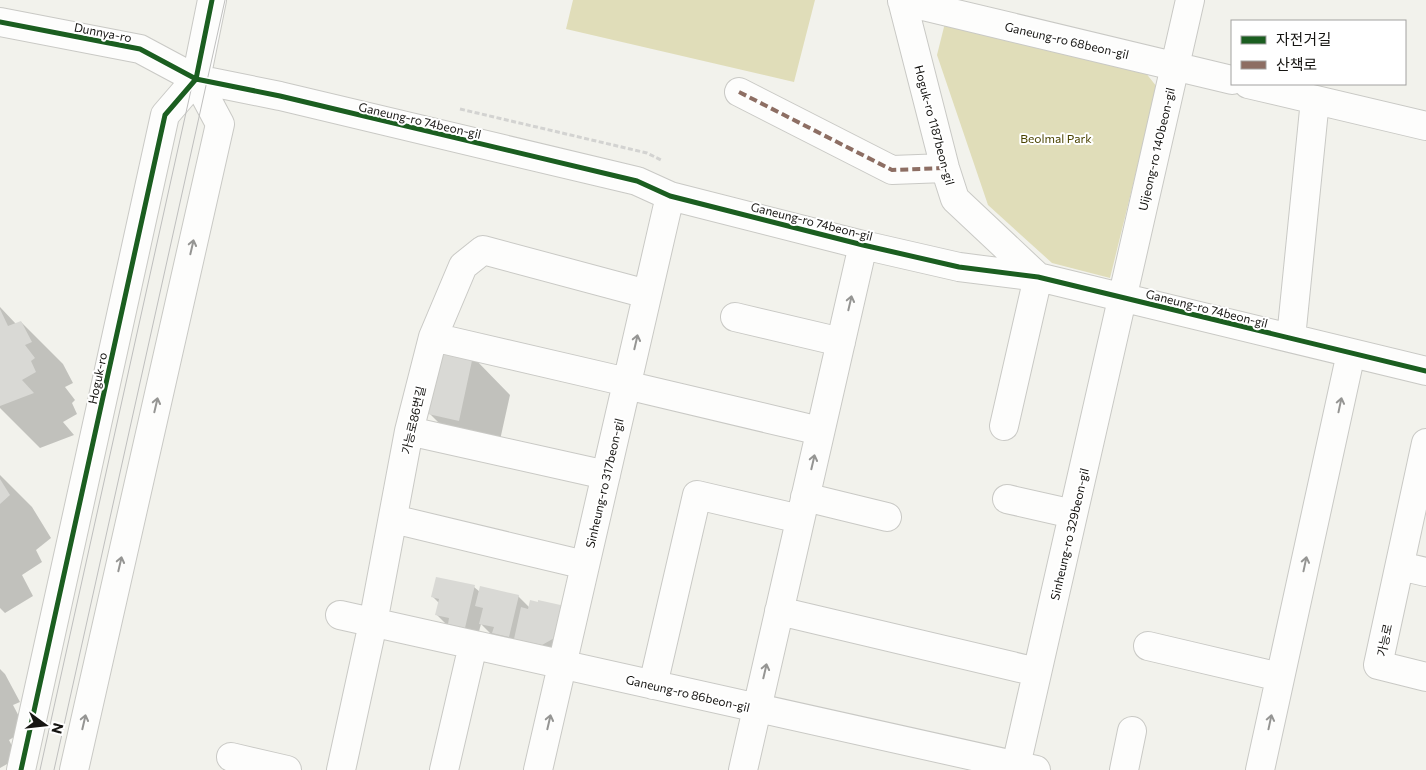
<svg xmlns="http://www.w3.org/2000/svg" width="1426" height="770" viewBox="0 0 1426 770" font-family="Commissioner,'Noto Sans KR',sans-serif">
  <rect width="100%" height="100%" fill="#f2f2ec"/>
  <path fill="#e0ddb9" d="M573,0H815L794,82L566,29Z
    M945,23L1145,72L1157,87L1110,278L1052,263L988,205L937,55Z"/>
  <path fill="#0003" d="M0,307L16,324L21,322L63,364L73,383L65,387L75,400L72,403L77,414L63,422L74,435L40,448L0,408Z
    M473,357L510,395L496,458L467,451L430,414Z
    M0,475L32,507L51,538L36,550L42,562L22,575L33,596L5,613L0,608Z
    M474,587L480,592L518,596L530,608L564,607L555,657L493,636L481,624L477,639L449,627L436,614L439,603L432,596Z
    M0,669L5,674L20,702L13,705L26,730L9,740L18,758L0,768Z"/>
  <path fill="#d9d9d5" d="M0,309L8,326L21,321L32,342L25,345L35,358L31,361L36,372L22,380L34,393L0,406Z
    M443,350L473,356L459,421L428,414Z
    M0,479L10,495L0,504Z
    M436,577L475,585L465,628L448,624L449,618L435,615L439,599L431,597Z
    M480,586L519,595L509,637L492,633L494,627L479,624L483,608L475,606Z
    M530,600L538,602V600L565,606L558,636L542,645L514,639L521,607L528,609Z"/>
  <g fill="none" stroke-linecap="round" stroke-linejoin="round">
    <defs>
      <path id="minor" d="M902,0L945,168L955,199L1038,277
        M902,1L1232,80
        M0,22L140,49L196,79L280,96L637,181L670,196L863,245L959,267L1038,277L1426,371
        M1248,84L1426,126
        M739,92L892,170L945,168
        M735,317L841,342
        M433,337L627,382
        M1291,338L1315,100
        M626,385L820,431
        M1004,426L1038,277
        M409,431L606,475
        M1426,443L1378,665L1426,677
        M805,497L887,517
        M1007,499L1073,514
        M393,519L585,565
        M1400,566L1426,572
        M779,611L1037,672
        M340,615L1036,770
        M1148,646L1280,677
        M653,685L697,495L800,519
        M231,757L287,770
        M21,770L165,115L196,79L212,0
        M74,770L220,124L196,79
        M341,770L373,623L409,431L433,337L463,266L483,250L647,294
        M444,770L473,645
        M538,770L670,196
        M743,770L863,245
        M1015,770L1190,0
        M1124,770L1132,731
        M1260,770L1351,353"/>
    </defs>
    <use href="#minor" stroke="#c9c9c5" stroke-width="30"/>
    <path stroke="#d3d3d1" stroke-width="3" stroke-dasharray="5 2.5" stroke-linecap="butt" d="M460,109L647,153L661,160"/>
    <use href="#minor" stroke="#fdfdfc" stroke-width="28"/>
    <path stroke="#bfbfbe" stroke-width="1" d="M40,770L211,0
      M54,770L225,0"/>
    <path stroke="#8d6e63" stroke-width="4" stroke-dasharray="8 4" stroke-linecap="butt" d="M739,92L892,170L945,168"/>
    <defs>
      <path id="cycleway" d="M0,22L140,49L196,79L280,96L637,181L670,196L863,245L959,267L1038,277L1426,371
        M21,770L165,115L196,79L212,0"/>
    </defs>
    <use href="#cycleway" stroke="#fff" stroke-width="8"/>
    <use href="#cycleway" stroke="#1b5e20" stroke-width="5"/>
  </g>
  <defs><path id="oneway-shaft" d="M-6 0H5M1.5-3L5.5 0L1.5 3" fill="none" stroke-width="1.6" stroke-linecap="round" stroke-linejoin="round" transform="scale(1.25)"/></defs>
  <g stroke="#959593">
    <use href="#oneway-shaft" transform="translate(192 247) rotate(-77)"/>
    <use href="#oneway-shaft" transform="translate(850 303) rotate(-77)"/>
    <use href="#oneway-shaft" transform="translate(636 342) rotate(-77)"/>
    <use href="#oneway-shaft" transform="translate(156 405) rotate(-77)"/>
    <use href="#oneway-shaft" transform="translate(1340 405) rotate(-78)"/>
    <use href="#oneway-shaft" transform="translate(813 462) rotate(-77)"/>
    <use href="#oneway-shaft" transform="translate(120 564) rotate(-77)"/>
    <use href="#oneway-shaft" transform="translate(1305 564) rotate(-78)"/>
    <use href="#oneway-shaft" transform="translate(765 671) rotate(-77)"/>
    <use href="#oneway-shaft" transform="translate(84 722) rotate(-77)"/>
    <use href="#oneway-shaft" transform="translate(549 722) rotate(-77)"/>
    <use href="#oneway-shaft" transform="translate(1270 722) rotate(-78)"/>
  </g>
  <g text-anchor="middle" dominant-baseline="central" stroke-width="4" stroke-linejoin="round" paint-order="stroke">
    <g font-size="12" fill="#161512" stroke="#fff">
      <text transform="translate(103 32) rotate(11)">Dunnya-ro</text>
      <text transform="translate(1067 40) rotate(13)">Ganeung-ro 68beon-gil</text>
      <text transform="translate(420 120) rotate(13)">Ganeung-ro 74beon-gil</text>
      <text transform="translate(935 125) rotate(75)">Hoguk-ro 1187beon-gil</text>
      <text transform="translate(1156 149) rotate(-77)">Uijeong-ro 140beon-gil</text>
      <text transform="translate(812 221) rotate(14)">Ganeung-ro 74beon-gil</text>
      <text transform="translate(1207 308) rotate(14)">Ganeung-ro 74beon-gil</text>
      <text transform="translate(97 378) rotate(-78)">Hoguk-ro</text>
      <text transform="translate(413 420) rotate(-77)">가능로86번길</text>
      <text transform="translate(604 483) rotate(-77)">Sinheung-ro 317beon-gil</text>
      <text transform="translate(1069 534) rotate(-77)">Sinheung-ro 329beon-gil</text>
      <text transform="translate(1384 640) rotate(-78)">가능로</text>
      <text transform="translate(688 693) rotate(13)">Ganeung-ro 86beon-gil</text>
    </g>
    <g font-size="12" fill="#4a4300" stroke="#fff">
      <text x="1056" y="138">Beolmal Park</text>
    </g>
  </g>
  <rect x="1231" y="20" width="175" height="65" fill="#ffffff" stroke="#a2a1a0"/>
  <rect x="1241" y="36" width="25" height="8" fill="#1b5e20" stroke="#a2a1a0"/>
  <text x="1276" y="45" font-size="15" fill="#161512">자전거길</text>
  <rect x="1241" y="61" width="25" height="8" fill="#8d6e63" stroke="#a2a1a0"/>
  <text x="1276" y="70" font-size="15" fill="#161512">산책로</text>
  <g transform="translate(45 725) rotate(105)" stroke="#ffffff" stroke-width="4" paint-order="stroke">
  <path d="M0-4L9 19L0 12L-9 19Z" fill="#161512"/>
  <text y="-8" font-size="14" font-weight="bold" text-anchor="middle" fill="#161512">N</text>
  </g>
</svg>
